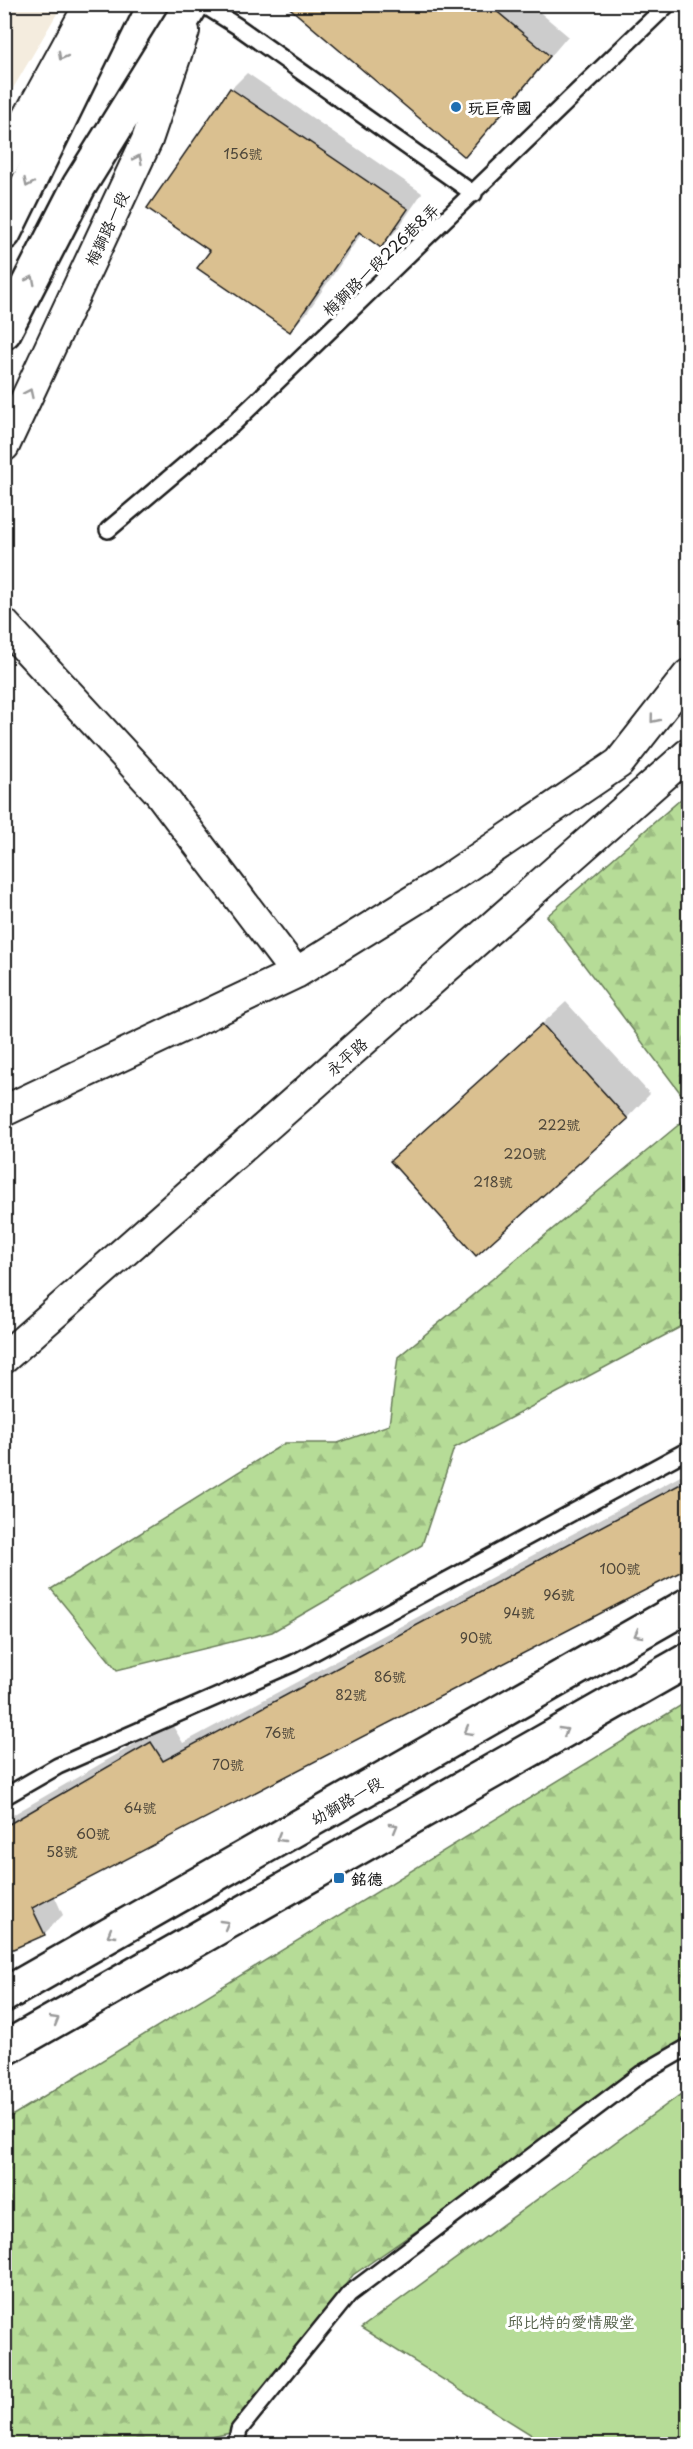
<svg xmlns="http://www.w3.org/2000/svg" width="693" height="2449" viewBox="0 0 693 2449" font-family="'Playpen Sans','LXGW WenKai TC',sans-serif">
  <defs>
    <pattern id="forest-firs" width="22" height="20" patternUnits="userSpaceOnUse" patternTransform="scale(1.5)"><rect width="22" height="20" fill="#b6dc97"/><path d="M5 1l3.5 6h-7zM16 11l3.5 6h-7z" fill="#9cbc82"/></pattern>
  </defs>
  <rect width="100%" height="100%" fill="#fff"/>
  <filter id="ink" filterUnits="userSpaceOnUse"><feTurbulence type="fractalNoise" baseFrequency=".0167" numOctaves="2"/><feDisplacementMap in="SourceGraphic" scale="12" xChannelSelector="R" yChannelSelector="G"/><feConvolveMatrix kernelMatrix="1 2 1 2 8 2 1 2 1" color-interpolation-filters="sRGB"/></filter>
  <g filter="url(#ink)">
    <path fill="#f4ecde" d="M5,4L62,5L5,102L4,5Z"/>
    <path fill="url(#forest-firs)" stroke="#697c5a" stroke-width="1.5" d="M688,793V1103L547,916Z
      M688,1117V1323L454,1448L422,1545L272,1632L117,1670L51,1589L285,1443H338L389,1425L398,1357Z
      M688,1701V2042L353,2275L230,2433L180,2444H5V2120Z"/>
    <path fill="#b6dc97" stroke="#697c5a" stroke-width="1.5" d="M684,2092L688,2100V2444H546L361,2328Z"/>
    <path fill="#0003" d="M287,4H530L568,36L484,135L464,155Z
      M247,73L422,193L397,230L381,246L362,233L306,314L290,330L212,250L231,89Z
      M566,1002L650,1094L627,1118L392,1161Z
      M688,1472V1567L54,1895L63,1915L44,1934L4,1951V1820L171,1723L183,1743Z"/>
    <path fill="#dac090" stroke="#1c1c1c" stroke-width="1.5" d="M285,4H488L550,56L465,157Z
      M230,88L408,209L381,248L359,232L290,332L197,268L210,251L147,208Z
      M542,1024L628,1119L476,1256L390,1161Z
      M688,1480V1568L32,1908L45,1935L4,1953V1827L151,1742L163,1761Z"/>
    <g fill="none" stroke-linecap="round" stroke-linejoin="round">
      <defs>
        <path id="service" d="M202,4L237,26L474,194
          M108,530L232,425L668,4
          M4,1797L58,1766L294,1663L688,1450
          M236,2444L239,2430L349,2294L641,2074L688,2047"/>
        <path id="minor" d="M4,162L90,4
          M4,446L147,140L184,31
          M4,624L158,791L296,973
          M4,1111L296,973L448,879L619,763L688,675
          M4,1358L688,754"/>
        <path id="tertiary" d="M4,233L116,4
          M4,332L79,186L192,4
          M4,1995L688,1605
          M4,2049L688,1660"/>
      </defs>
      <use href="#service" stroke="#1c1c1c" stroke-width="20"/>
      <use href="#minor" stroke="#1c1c1c" stroke-width="34"/>
      <use href="#tertiary" stroke="#1c1c1c" stroke-width="38"/>
      <use href="#service" stroke="#fff" stroke-width="15"/>
      <use href="#minor" stroke="#fff" stroke-width="30"/>
      <use href="#tertiary" stroke="#fff" stroke-width="33"/>
    </g>
    <defs><path id="oneway-chevron" d="M-2-3.5L2.5 0L-2 3.5" fill="none" stroke-width="1.6" stroke-linecap="round" stroke-linejoin="round" transform="scale(1.5)"/></defs>
    <g stroke="#999">
      <use href="#oneway-chevron" transform="translate(62 56) rotate(119)"/>
      <use href="#oneway-chevron" transform="translate(138 159) rotate(-65)"/>
      <use href="#oneway-chevron" transform="translate(28 183) rotate(115)"/>
      <use href="#oneway-chevron" transform="translate(31 280) rotate(-63)"/>
      <use href="#oneway-chevron" transform="translate(29 393) rotate(-65)"/>
      <use href="#oneway-chevron" transform="translate(654 719) rotate(129)"/>
      <use href="#oneway-chevron" transform="translate(638 1634) rotate(151)"/>
      <use href="#oneway-chevron" transform="translate(468 1731) rotate(150)"/>
      <use href="#oneway-chevron" transform="translate(564 1731) rotate(-30)"/>
      <use href="#oneway-chevron" transform="translate(394 1827) rotate(-30)"/>
      <use href="#oneway-chevron" transform="translate(280 1838) rotate(150)"/>
      <use href="#oneway-chevron" transform="translate(225 1924) rotate(-30)"/>
      <use href="#oneway-chevron" transform="translate(111 1934) rotate(150)"/>
      <use href="#oneway-chevron" transform="translate(55 2020) rotate(-30)"/>
    </g>
  </g>
  <g fill="#1f6fb2" stroke="#fff" stroke-width="2">
    <circle cx="456" cy="107" r="6"/>
    <rect x="333" y="1872" width="12" height="12" rx="3"/>
  </g>
  <g text-anchor="middle" dominant-baseline="central" stroke-width="6" stroke-linejoin="round" paint-order="stroke">
    <g font-size="14" fill="#4c4539">
      <text x="243" y="153">156號</text>
      <text x="559" y="1124">222號</text>
      <text x="525" y="1153">220號</text>
      <text x="493" y="1181">218號</text>
      <text x="620" y="1568">100號</text>
      <text x="559" y="1594">96號</text>
      <text x="519" y="1612">94號</text>
      <text x="476" y="1637">90號</text>
      <text x="390" y="1676">86號</text>
      <text x="351" y="1694">82號</text>
      <text x="280" y="1732">76號</text>
      <text x="228" y="1764">70號</text>
      <text x="140" y="1807">64號</text>
      <text x="93" y="1833">60號</text>
      <text x="62" y="1851">58號</text>
    </g>
    <g font-size="16" font-weight="bold" fill="#1c1c1c" stroke="#fff" text-anchor="start">
      <text x="468" y="107">玩巨帝國</text>
      <text x="351" y="1878">銘德</text>
    </g>
    <g font-size="16" fill="#1c1c1c" stroke="#fff">
      <text transform="translate(106 228) rotate(-65)">梅獅路一段</text>
      <text transform="translate(380 259) rotate(-44)">梅獅路一段226巷8弄</text>
      <text transform="translate(346 1056) rotate(-41)">永平路</text>
      <text transform="translate(346 1800) rotate(-30)">幼獅路一段</text>
    </g>
    <g font-size="16" fill="#525f47" stroke="#fff">
      <text x="571" y="2321">邱比特的愛情殿堂</text>
    </g>
  </g>
  <rect width="693" height="2449" fill="none" stroke="#fff" stroke-width="24"/>
  <rect x="12" y="12" width="669" height="2425" fill="none" stroke="#1c1c1c" stroke-width="2" filter="url(#ink)"/>
</svg>
